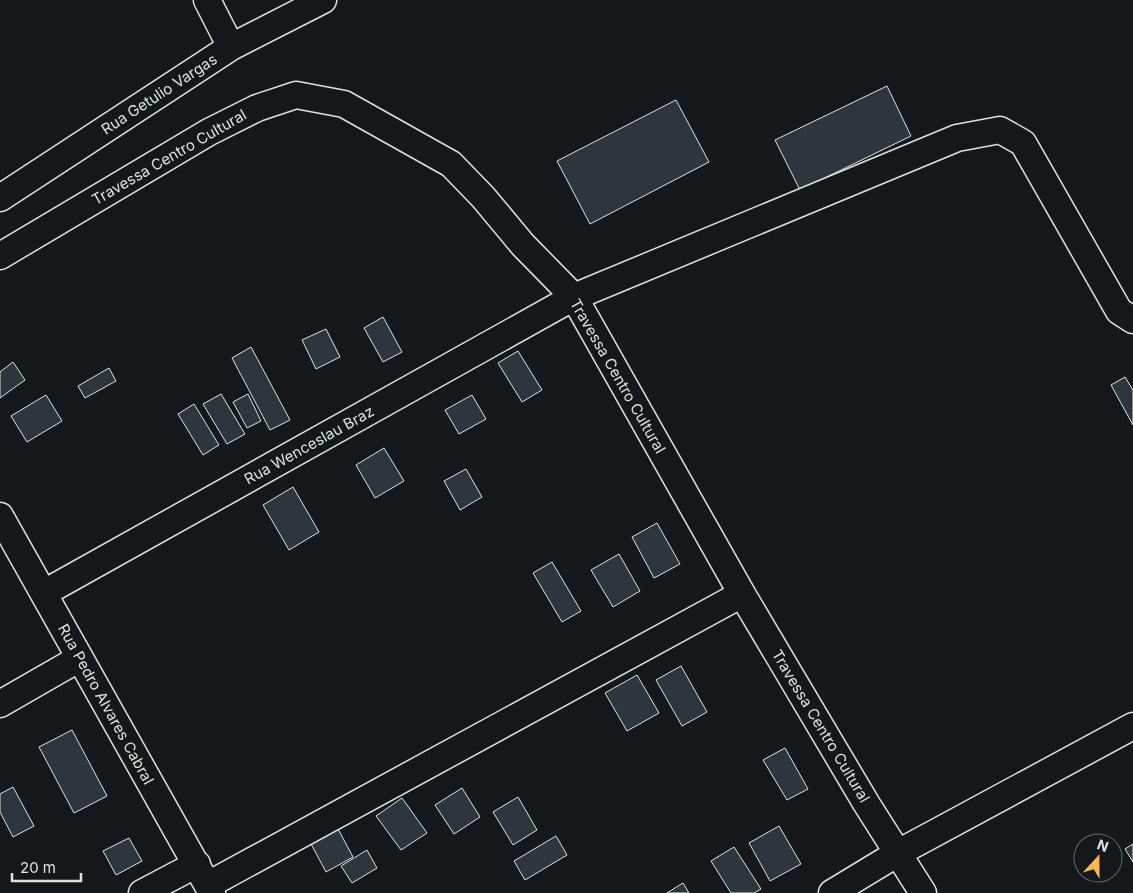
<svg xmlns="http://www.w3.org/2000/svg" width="1133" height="893" viewBox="0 0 1133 893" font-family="Inter,sans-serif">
  <rect width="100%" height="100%" fill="#14181c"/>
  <path fill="#2c363c" stroke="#d8e6dc" d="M887,86L911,136L800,190L775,140Z
    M676,100L709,162L590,224L557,161Z
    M383,317L402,352L383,362L364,328Z
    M326,329L340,357L316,369L302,340Z
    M251,347L290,420L270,430L232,358Z
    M518,351L542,390L522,402L498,363Z
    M13,362L25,380L0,398V372Z
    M109,368L116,381L85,398L78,386Z
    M1125,377L1133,390V425L1111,385Z
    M221,394L245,434L227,444L203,404Z
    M248,394L261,421L247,428L233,402Z
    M46,395L62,421L27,442L11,416Z
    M472,395L486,419L459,434L445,410Z
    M194,404L219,445L203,455L178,414Z
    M384,448L404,481L375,498L356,465Z
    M466,469L482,497L460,510L444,481Z
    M293,487L319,532L289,550L263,505Z
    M657,523L680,564L654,578L632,537Z
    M619,554L640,591L613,607L591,570Z
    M552,562L581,611L562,622L533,573Z
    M681,666L707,712L682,726L656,680Z
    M637,675L659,713L627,731L605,693Z
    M72,730L107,796L74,813L39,747Z
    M785,748L808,789L787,800L763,760Z
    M13,787L34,826L13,837L0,812V794Z
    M462,788L480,817L454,834L435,805Z
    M518,797L537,830L513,845L493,812Z
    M402,798L427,833L401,850L376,816Z
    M779,826L801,864L770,881L749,843Z
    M337,827L353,857L326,872L310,842Z
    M556,836L567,855L525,880L514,861Z
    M129,838L142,861L116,875L103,851Z
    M1133,844V862L1125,849Z
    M734,847L761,889L754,893H731L711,861Z
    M367,850L377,868L352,883L341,866Z
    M683,883L689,893H667Z"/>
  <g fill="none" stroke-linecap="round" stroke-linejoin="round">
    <defs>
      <path id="minor" d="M207,0L231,47
        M0,198L231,47L323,0
        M0,256L209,132L257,108L296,95L344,104L451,164L483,197L523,245L574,297L742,594L866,803L923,893
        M0,516L212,893
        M44,593L574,297L957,138L1000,130L1023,143L1119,311L1133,320
        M0,704L80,658
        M208,885L742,594
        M142,893L197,864
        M832,893L898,853L1133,726"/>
    </defs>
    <use href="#minor" stroke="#d8e6dc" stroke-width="29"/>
    <use href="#minor" stroke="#14181c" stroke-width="26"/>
  </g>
  <g text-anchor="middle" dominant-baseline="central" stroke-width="4" stroke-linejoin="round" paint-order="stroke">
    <g font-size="15" fill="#d8e6dc" stroke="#14181c">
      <text transform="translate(159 94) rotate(-33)">Rua Getulio Vargas</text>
      <text transform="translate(169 157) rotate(-30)">Travessa Centro Cultural</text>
      <text transform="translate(618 376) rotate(60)">Travessa Centro Cultural</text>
      <text transform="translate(309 445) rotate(-29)">Rua Wenceslau Braz</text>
      <text transform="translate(106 704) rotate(61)">Rua Pedro Alvares Cabral</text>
      <text transform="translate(821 726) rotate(59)">Travessa Centro Cultural</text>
    </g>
  </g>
  <g transform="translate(1098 858) rotate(21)"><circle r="24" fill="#14181c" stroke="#626a69"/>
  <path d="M0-4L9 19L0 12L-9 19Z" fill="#ffb74d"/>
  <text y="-8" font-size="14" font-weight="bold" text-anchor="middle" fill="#d8e6dc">N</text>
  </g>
  <path d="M12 873v8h69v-8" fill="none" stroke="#d8e6dc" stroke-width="2.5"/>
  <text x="20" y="873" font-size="15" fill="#d8e6dc" stroke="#14181c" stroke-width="4" paint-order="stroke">20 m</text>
</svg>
